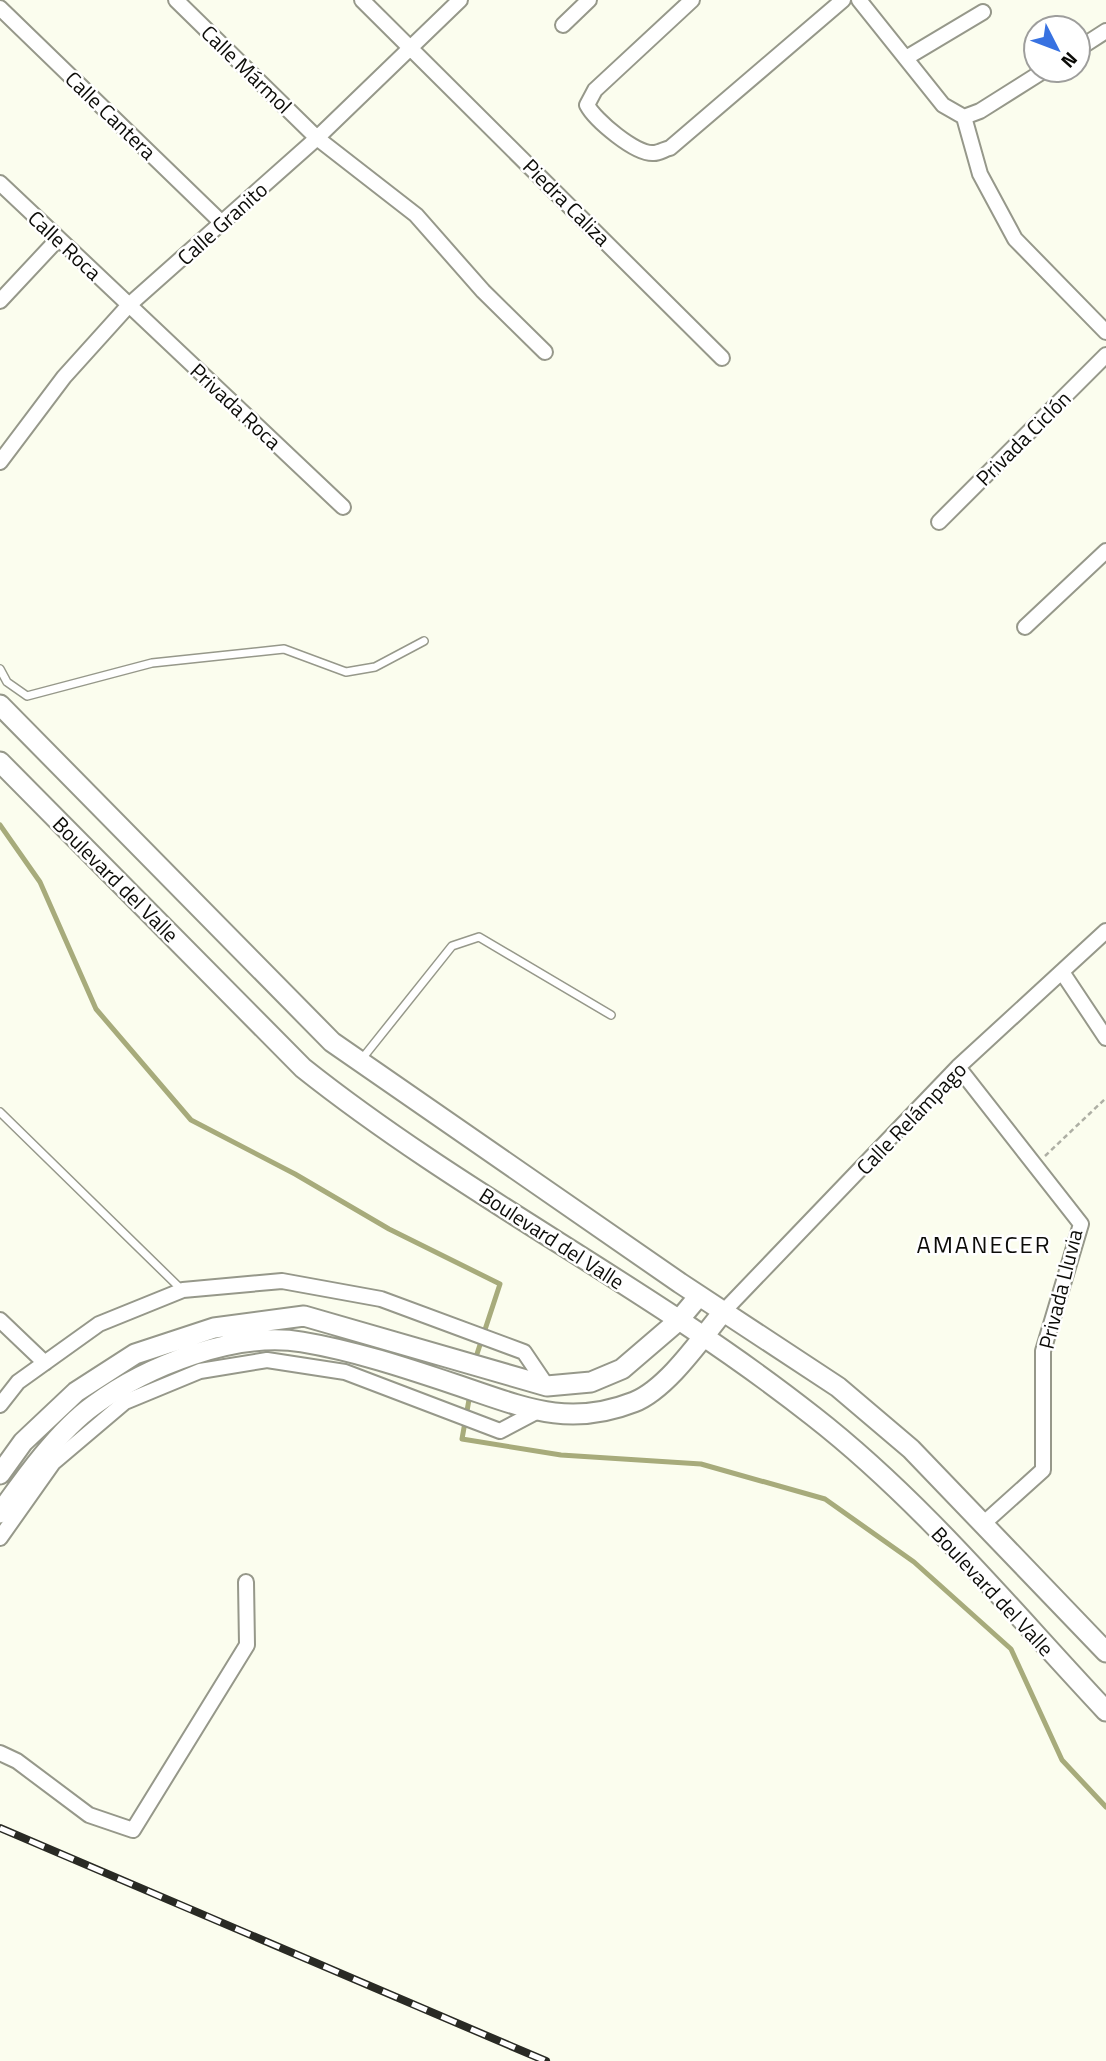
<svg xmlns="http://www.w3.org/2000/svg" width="1106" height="2061" viewBox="0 0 1106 2061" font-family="'Titillium Web',sans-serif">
  <rect width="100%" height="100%" fill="#fbfdee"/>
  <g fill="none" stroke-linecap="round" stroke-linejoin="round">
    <path stroke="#a7ab7b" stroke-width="5" d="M0,825L40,882L96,1009L191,1120L295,1174L389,1229L500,1284L475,1360
      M470,1394L462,1439L561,1455L701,1464L825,1499L914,1562L1011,1649L1062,1760L1106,1807"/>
    <defs>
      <path id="lane" d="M0,669L7,682L27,696L152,663L284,649L346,672L375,667L424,641
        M361,1060L452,946L479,937L611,1015
        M0,1112L182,1290"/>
      <path id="street" d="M176,0L317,138L416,215L483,291L545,352
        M362,0L722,358
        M692,0L595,90L587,105C595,120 636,155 654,153C659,153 665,149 670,148L843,0
        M859,0L943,105L964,117
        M0,8L222,223
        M563,25L589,0
        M1078,49L1106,31
        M906,58L983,12
        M964,117L980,174L1015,239L1106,332
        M964,117L980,111L1045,70
        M0,183L343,507
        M0,301L58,239
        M0,462L64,377L129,305L317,138L460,0
        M939,522L1106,355
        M1025,627L1106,551
        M1062,972L1106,1038
        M958,1067L1081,1224L1043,1351V1470L983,1524
        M723,1312L958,1067L1106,931
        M0,1320L45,1363
        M0,1405L18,1382L99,1324L183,1290L282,1281L381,1299L524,1352L547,1386
        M0,1538L53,1463L125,1402L200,1371L267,1360L345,1372L500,1431L536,1412
        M0,1753L17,1761L89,1815L133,1830L247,1645L246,1582"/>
      <path id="secondary" d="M0,705L332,1042L680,1283L838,1387L911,1449L1106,1652
        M0,762L303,1068C464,1196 651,1288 813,1416C922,1501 1012,1611 1106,1711
        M0,1474L23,1442L76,1392L135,1354L214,1328L304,1316L547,1386L591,1382L622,1369L678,1321L699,1296
        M0,1513C24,1479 59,1430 94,1405C147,1366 235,1331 302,1342C356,1351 409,1369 460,1386C523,1407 568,1428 634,1402C667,1389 701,1339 723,1312"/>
    </defs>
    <use href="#lane" stroke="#96988a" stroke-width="10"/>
    <use href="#street" stroke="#96988a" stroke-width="18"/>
    <use href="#secondary" stroke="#96988a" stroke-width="23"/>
    <path stroke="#aeafa4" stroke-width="2.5" stroke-dasharray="5 3.5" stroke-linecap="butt" d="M1045,1156L1106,1098"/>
    <use href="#lane" stroke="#fff" stroke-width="7"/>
    <use href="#street" stroke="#fff" stroke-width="14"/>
    <use href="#secondary" stroke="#fff" stroke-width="19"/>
    <defs>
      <path id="rail" d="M0,1828L546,2061"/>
    </defs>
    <use href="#rail" stroke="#292a24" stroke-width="8"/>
    <use href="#rail" stroke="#fff" stroke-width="5" stroke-dasharray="16" stroke-linecap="butt"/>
  </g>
  <g text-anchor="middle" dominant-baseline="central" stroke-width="5" stroke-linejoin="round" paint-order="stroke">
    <g font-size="21" fill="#0c0c08" stroke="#fff">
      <text transform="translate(247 69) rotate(44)">Calle Mármol</text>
      <text transform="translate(111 115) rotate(44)">Calle Cantera</text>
      <text transform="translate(567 202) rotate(45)">Piedra Caliza</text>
      <text transform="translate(222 223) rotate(-42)">Calle Granito</text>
      <text transform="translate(65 245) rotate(43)">Calle Roca</text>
      <text transform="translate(236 406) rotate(43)">Privada Roca</text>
      <text transform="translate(1023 438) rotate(-45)">Privada Ciclón</text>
      <text transform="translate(116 879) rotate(45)">Boulevard del Valle</text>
      <text transform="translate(911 1118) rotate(-46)">Calle Relámpago</text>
      <text transform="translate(552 1238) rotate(33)">Boulevard del Valle</text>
      <text transform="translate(1060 1289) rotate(-76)">Privada Lluvia</text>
      <text transform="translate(993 1591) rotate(47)">Boulevard del Valle</text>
    </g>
    <g font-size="24" letter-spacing="2" fill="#0c0c08" stroke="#fff">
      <text x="984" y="1244">AMANECER</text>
    </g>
  </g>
  <g transform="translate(1057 49) rotate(132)"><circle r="33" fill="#ffffff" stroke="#9e9e9c" stroke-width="2"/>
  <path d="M0-5L12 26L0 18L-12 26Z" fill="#3872e1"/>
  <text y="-10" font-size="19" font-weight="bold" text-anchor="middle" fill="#0c0c08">N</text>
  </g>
</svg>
